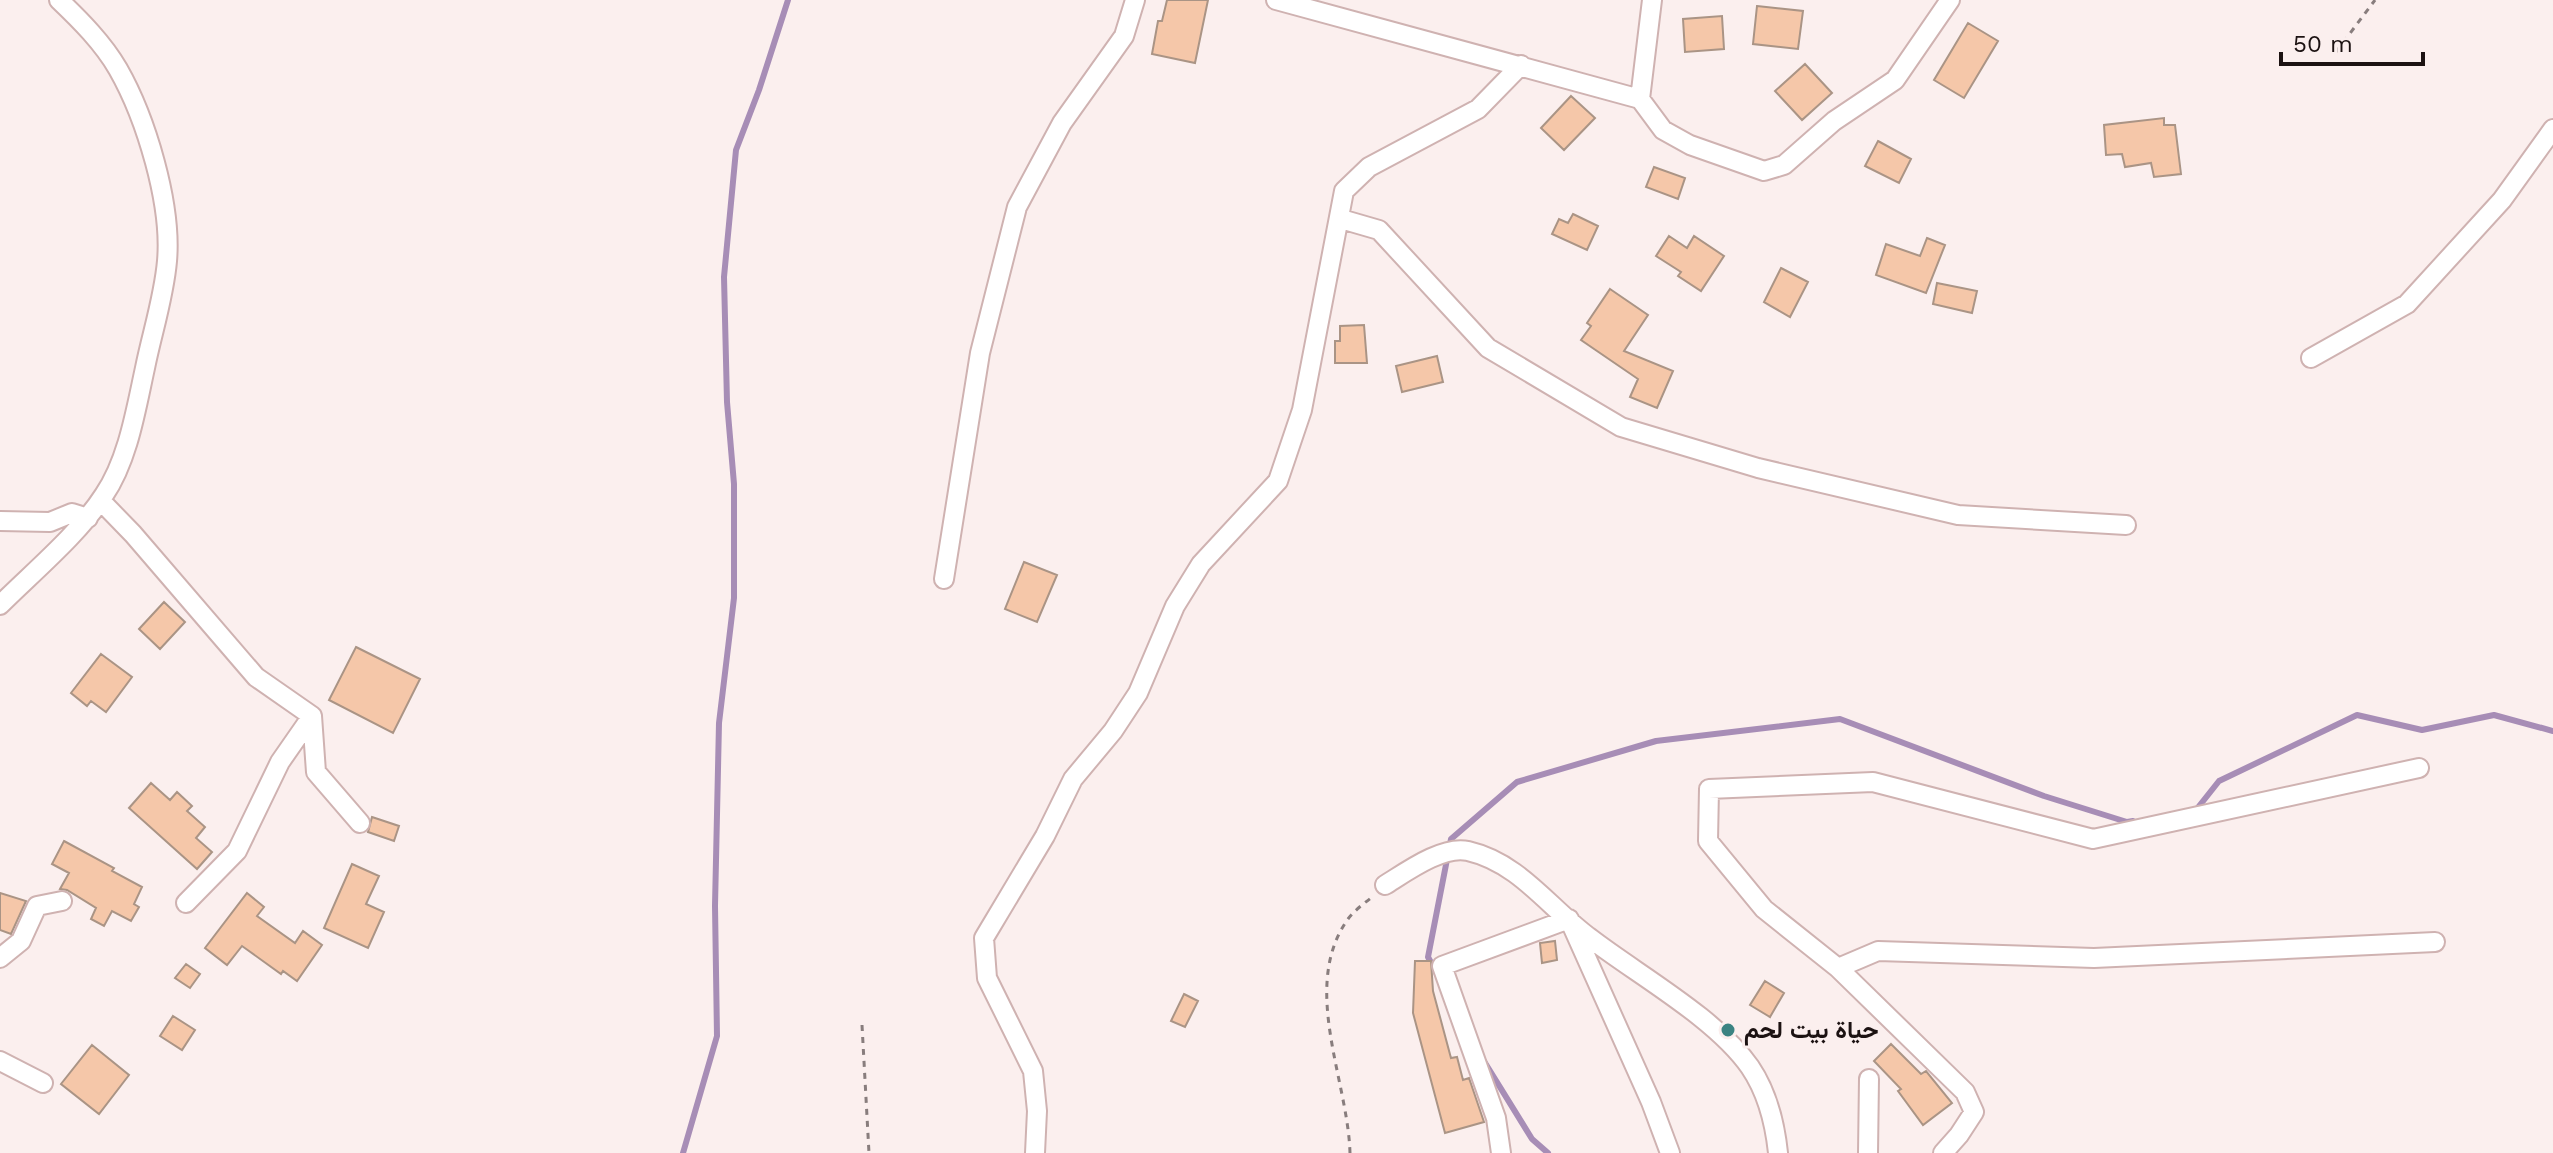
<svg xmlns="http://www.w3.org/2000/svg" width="2553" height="1153" viewBox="0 0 2553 1153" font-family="'Work Sans',Vazirmatn,sans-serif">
  <rect width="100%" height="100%" fill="#fbefee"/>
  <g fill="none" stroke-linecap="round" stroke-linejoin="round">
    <path stroke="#a78db6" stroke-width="6" d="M2196,810L2219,781L2357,715L2422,730L2494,715L2553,731
      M1437,974L1428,957L1451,839L1517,782L1656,741L1840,719L2044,796L2127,822L2133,821
      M1482,1058L1532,1139L1548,1153
      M683,1153L717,1036L715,906L719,723L734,598V484L727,402L724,277L736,150L759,90L788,0"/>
  </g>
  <path fill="#f5c7a9" stroke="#aa9485" stroke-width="2" d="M1167,0H1208L1195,63L1152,54L1158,21H1162Z
    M1757,6L1803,11L1798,49L1753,44Z
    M1722,16L1724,49L1685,52L1683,19Z
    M1968,23L1998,41L1964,98L1934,80Z
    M1805,64L1832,93L1802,120L1775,91Z
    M1571,96L1595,118L1564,150L1541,128Z
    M2164,118V125H2175L2181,174L2154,177L2151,163L2125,167L2122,154L2106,155L2104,125Z
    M1878,141L1911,159L1899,183L1865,166Z
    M1654,167L1685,178L1678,199L1646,187Z
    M1573,214L1598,226L1587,250L1552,234L1559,219L1568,223Z
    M1669,236L1687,248L1694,236L1724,256L1701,291L1678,276L1681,272L1656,256Z
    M1927,238L1945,245L1926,293L1876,275L1886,244L1920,256Z
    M1781,268L1808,282L1790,317L1764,302Z
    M1937,283L1977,291L1972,313L1933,304Z
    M1610,289L1648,315L1624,351L1673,371L1657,408L1630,397L1638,379L1581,340L1591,326L1587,323Z
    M1364,325L1367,363H1335V341H1340V326Z
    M1437,356L1443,382L1402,392L1396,366Z
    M1024,562L1057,575L1037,622L1005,609Z
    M164,602L185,622L160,649L139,629Z
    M356,647L420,679L393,733L329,700Z
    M101,654L132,677L106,712L91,701L87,706L71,693Z
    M151,783L170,800L177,792L192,806L187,811L205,827L196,838L212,852L197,869L129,808Z
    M372,817L399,826L394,841L368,832Z
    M64,841L114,868L112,871L142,887L134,904L139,907L131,921L112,911L104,926L91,919L96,908L67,890L60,889L69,873L52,864Z
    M352,864L379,876L366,904L384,912L368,948L324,928Z
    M0,893L26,901L11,934L0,930Z
    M247,893L264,907L257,916L295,943L303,931L322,945L297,981L283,971L281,974L242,946L227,965L205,948Z
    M1555,941L1557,960L1542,963L1540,943Z
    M1415,961H1431L1433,991L1451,1058L1457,1057L1463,1080L1469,1078L1484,1122L1445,1133L1413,1013Z
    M186,964L200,974L190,988L175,978Z
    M1765,981L1784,993L1770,1017L1750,1005Z
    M1184,994L1198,1001L1185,1027L1171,1021Z
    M173,1016L195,1030L182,1050L160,1036Z
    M1891,1044L1921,1074L1926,1071L1952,1103L1923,1125L1898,1091L1901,1089L1874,1061Z
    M92,1045L129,1075L99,1114L61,1084Z"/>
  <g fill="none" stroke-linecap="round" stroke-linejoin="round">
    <defs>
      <path id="street" d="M1276,0L1640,99
        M1652,0L1640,99L1663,130L1690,145L1764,171L1784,165L1834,121L1895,80L1950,0
        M1341,219L1379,230L1488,348L1621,427L1758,468L1958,515L2126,525
        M2311,358L2407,304L2502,200L2553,129
        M101,501L133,534L256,677L312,716L280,762L237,851L186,903
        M0,521L50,522L72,513L88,518
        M944,579L980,353L1017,207L1062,123L1124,36L1135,0
        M0,605C33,572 79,534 104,495C128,460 136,409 145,368C152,333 164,297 167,261C172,204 146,118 118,69C103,43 80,20 59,0
        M312,716L316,772L360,823
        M1385,885C1406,872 1443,845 1468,851C1520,863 1549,908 1590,938C1638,975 1716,1018 1750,1067C1767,1092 1775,1124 1778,1153
        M0,958L21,941L37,906L62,901
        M1838,968L1878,951L2094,958L2435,942
        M0,1061L43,1083
        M1035,1153L1037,1111L1033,1071L987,978L984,938L1045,836L1073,779L1113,731L1138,693L1175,606L1201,564L1278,481L1302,410L1344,191L1369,167L1478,109L1521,65
        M1501,1153L1496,1118L1442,966L1569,919L1651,1102L1670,1153
        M1868,1153L1869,1079
        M1943,1153L1959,1135L1974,1112L1965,1092L1838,968L1764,909L1708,841L1709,789L1873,782L2093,839L2419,768"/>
    </defs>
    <use href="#street" stroke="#cfb2b1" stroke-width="22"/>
    <path stroke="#887d7d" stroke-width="3" stroke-dasharray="6 6" stroke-linecap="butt" d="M2336,52L2375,0
      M862,1025L869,1153
      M1350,1153C1348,1080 1300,986 1348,919C1354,911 1363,904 1371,898"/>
    <use href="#street" stroke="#fff" stroke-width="18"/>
  </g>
  <circle fill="#3b8382" stroke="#fbefee" stroke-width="3" cx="1728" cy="1030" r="8"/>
  <g text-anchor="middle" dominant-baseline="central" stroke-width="6" stroke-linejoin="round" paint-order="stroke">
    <g font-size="24" font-weight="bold" fill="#1c1212" stroke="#fbefee" text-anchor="start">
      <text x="1744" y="1030">حياة بيت لحم</text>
    </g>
  </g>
  <path d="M2281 52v12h142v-12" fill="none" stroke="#1c1212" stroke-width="4"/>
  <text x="2293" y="52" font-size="24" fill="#1c1212" stroke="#fbefee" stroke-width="6" paint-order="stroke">50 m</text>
</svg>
